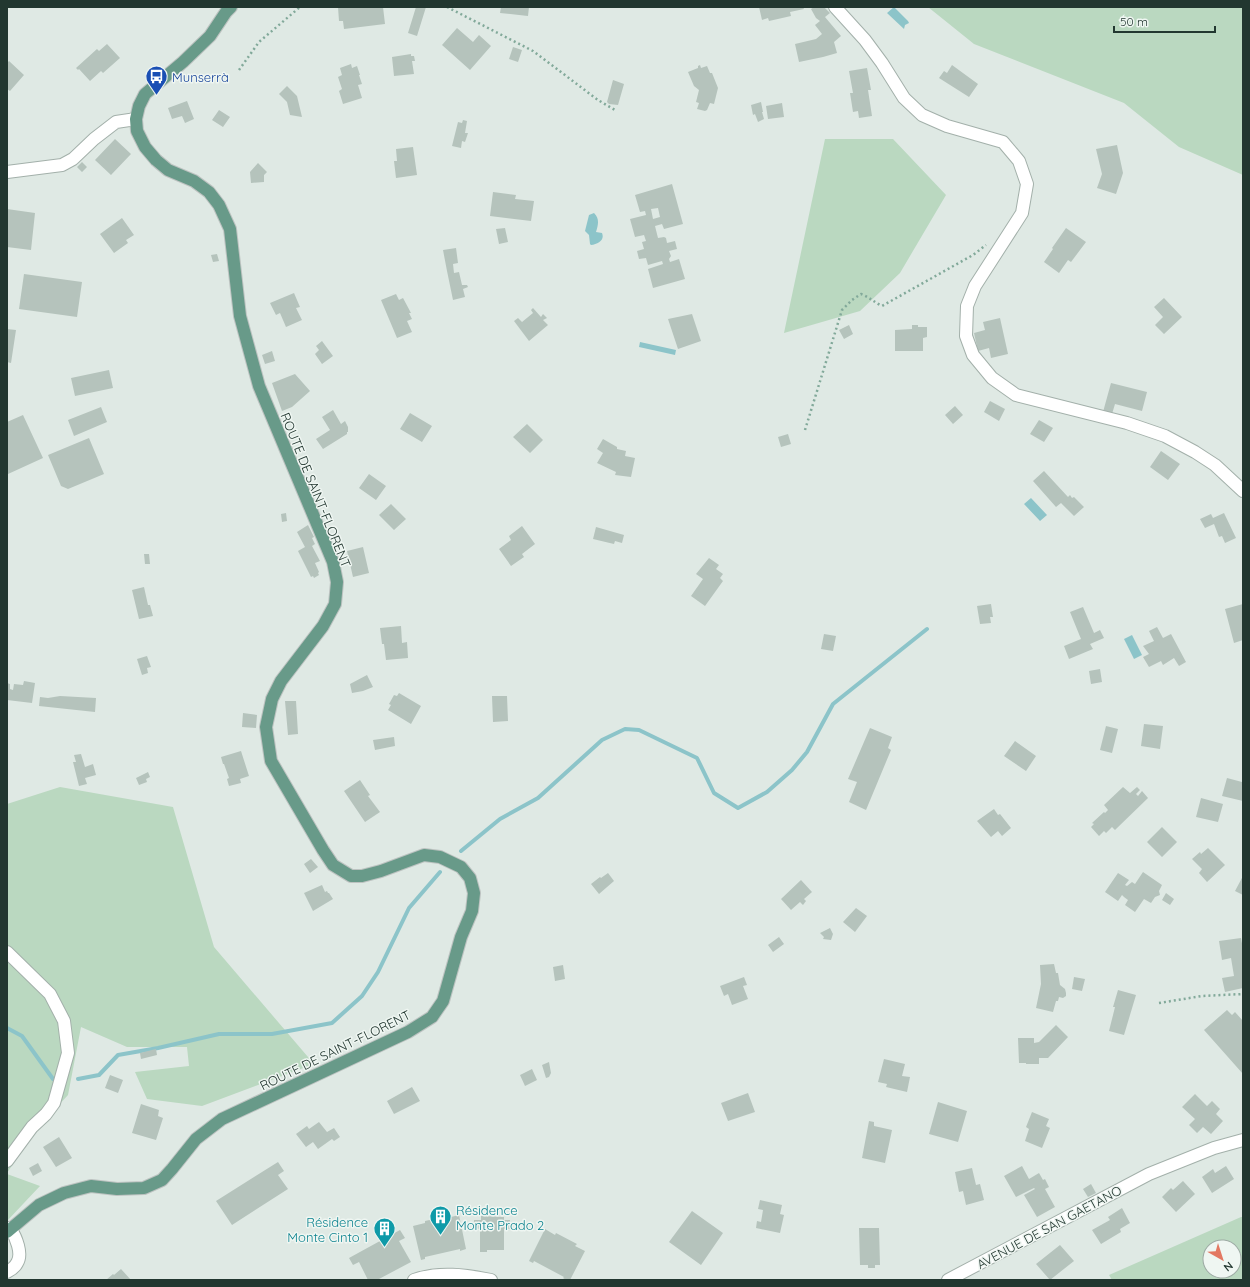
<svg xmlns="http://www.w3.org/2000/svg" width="1250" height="1287" viewBox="0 0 1250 1287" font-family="Quicksand,sans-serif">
  <rect width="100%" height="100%" fill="#dfe9e4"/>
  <path fill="#bad8c0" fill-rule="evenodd" d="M928,7H1243V175L1179,147L1124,103L974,44Z
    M825,139H893L946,195L900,273L860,311L784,333Z
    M60,787L173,807L214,947L314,1064L202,1106L147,1099L135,1072L189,1066L187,1047H127L81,1027L68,1095L35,1131L7,1173V804Z
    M7,1174L40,1186L7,1221Z
    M1241,1217H1243V1280H1112L1109,1275ZM1210,1247H1234V1271H1210Z"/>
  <path fill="#8cc4c9" d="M894,7L908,21L909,23L905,25L904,29L887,13Z
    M594,213C600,219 598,225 596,232L602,233C605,240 598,244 591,245L590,244L589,235L585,231L589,215Z
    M640,342L676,350L675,355L639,347Z
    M1031,498L1047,515L1040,521L1024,504Z
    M1132,635L1142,655L1134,659L1124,639Z"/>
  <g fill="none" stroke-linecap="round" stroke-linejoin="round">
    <path stroke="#8cc4c9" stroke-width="4" d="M461,851L500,819L538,798L602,740L625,729L639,730L697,758L714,793L738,808L767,792L792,770L807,752L833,704L927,629
      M7,1028L22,1036L53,1079
      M78,1079L99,1075L118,1055L158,1048L219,1034H272L332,1023L362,996L378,972L409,908L440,872"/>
  </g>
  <path fill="#b5c3bc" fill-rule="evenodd" d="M338,7H383L385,24L344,29L343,21H339Z
    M416,7H426L417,36L408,33Z
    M501,7H529L528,16L500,13Z
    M759,7H803L804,9L790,12L791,16L769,21L768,18L762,20Z
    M814,7H824L830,13L825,17L841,36L834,42L837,53L823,57L799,62L795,44L816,39L822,34L815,25L820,21L816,18L811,9Z
    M457,28L473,42L479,35L491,46L470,70L442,45Z
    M107,44L120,58L103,73L101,71L90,81L79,69L78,70L76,68L97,49L99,51Z
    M513,47L522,50L518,62L509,59Z
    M411,54V56H414L415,61H412L414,74L394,76L392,57Z
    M9,61L24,75L10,91L7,89V63Z
    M351,64L352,68L357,66L360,75H359L362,84L358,85L362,98L343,104L339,91L342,89L338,77L342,75L340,68Z
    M700,65L701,68L707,66L710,73H712L718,88L714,104L710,103L707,110L705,111L697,109L699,103L696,102L699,90L694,86L688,72L698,68V66Z
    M952,65L978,84L969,97L939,78L944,71L947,73Z
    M867,68L871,90H868L872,116L859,118L858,111L853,112L850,93H853L849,71Z
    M613,80L624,84L618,105L609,104L607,102Z
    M287,86L297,96L302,117L290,115L287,102L279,94Z
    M187,101L194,119L185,123L182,116L172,119L168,108Z
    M761,102L763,112H762L764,119L758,122L755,114L753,115L751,105Z
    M782,103L784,117L768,119L766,106Z
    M219,110L230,117L223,127L212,120Z
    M463,120L467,121L465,133H468L465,142L462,141L461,148L452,146L458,122L462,123Z
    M115,139L131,154L111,175L95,160Z
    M1117,145L1123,173L1116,194L1097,188L1102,174L1096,149Z
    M413,147L417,175L396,178L394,161H397L396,149Z
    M82,162L87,167L82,172L77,167Z
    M258,163L267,172L264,175V182L251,183L250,172Z
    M672,184L683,224L664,229L662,224L655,226L658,238L664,237L666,238L667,243L675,241L677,249L669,251L671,256L669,259L670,262L679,259L685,279L653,288L648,269L663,264L662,261L648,265L646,258L639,259L637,251L644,249L642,242L646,241L644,235L635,237L630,219L646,215L645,211L640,212L635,195ZM658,208L660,217L653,219L651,209Z
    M493,192L516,195L515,199L534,201L531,221L490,216Z
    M7,209L35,213L31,250L7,247Z
    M122,218L134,235L126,240L128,243L114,253L100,234Z
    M505,228L508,242L499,244L496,229Z
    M1066,228L1086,242L1071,262L1068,260L1059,273L1044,262L1053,249L1052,248Z
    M456,248L458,263L453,264L454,273L459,272L462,285H467L468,287L463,289L465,297L453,300L447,271L443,250Z
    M217,254L219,261L213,262L211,255Z
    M24,274L82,282L77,317L19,309Z
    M294,293L300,307L296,308L302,320L286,327L280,313L276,315L270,303Z
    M396,294L399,300L403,298L411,313H409L412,319L407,321L412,332L397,338L381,300Z
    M1164,298L1182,317L1164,334L1155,325L1163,317L1154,307Z
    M533,308L541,317L543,314L547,318L543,320L548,325L529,341L514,321L518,318L522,322L533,313L531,310Z
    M692,314L701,341L678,349L668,319Z
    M1000,318L1008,354L991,358L989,348L978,351L974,333L985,330L983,322Z
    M849,325L853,334L844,339L839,330Z
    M912,325H918V327H927V337L923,338V351H895V330L912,329Z
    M7,329L16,330L11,363L7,362Z
    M322,341L333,356L322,364L315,354L319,350L316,346Z
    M272,351L275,361L265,364L262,355Z
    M109,370L113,388L75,396L71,378Z
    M295,374L310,391L292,407L282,411L272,383Z
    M1111,383L1147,392L1142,411L1115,404L1112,414L1103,412Z
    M990,401L1005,409L999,421L984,412Z
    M955,406L963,415L953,424L945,415Z
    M101,407L107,422L74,436L68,420Z
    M333,410L341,424L345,421L348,427V432H347V434L323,449L316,439L330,430L322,417Z
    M410,413L432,426L422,442L400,429Z
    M23,415L43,458L8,474L7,472V422Z
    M1039,420L1053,428L1044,442L1030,434Z
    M527,424L543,440L530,453L513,437Z
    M788,434L791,444L781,447L778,437Z
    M89,438L104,474L68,489L61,486L48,455Z
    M603,439L617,447V449L626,451L625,456L635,458L631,477L615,475L616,472L597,463L603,453L597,449Z
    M1161,451L1180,464L1168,480L1150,467Z
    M1044,471L1068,497L1070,495L1072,498L1074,497L1084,507L1074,516L1061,503L1056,507L1033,481Z
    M369,474L386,486L376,500L359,488Z
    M391,504L406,519L394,530L379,515Z
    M286,513L287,521L282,522L281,514Z
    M1224,513L1236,538L1225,543L1222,536L1219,537L1214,524L1205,528L1200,519L1211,514L1213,518Z
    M308,525L314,537L312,538L315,544L312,546L320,561L315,563L319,572L318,573L319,575L314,578L313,576L311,577L298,551L305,547L297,532Z
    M522,526L535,544L522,554L524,557L511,566L499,549L511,540L509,536Z
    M596,527L624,535L622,543L615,541L614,544L593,539Z
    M363,547L369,573L353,577L347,551Z
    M144,554H149L150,564H145Z
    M709,558L719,565L716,569L723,574L720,578L723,581L705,606L691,596L703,579L696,574Z
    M144,587L148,605H150L153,616L139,619L132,590Z
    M991,604L993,617H990L991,623L980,624L977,606Z
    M1243,604V640L1234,643L1225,609Z
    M1083,607L1094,633L1100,630L1104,638L1090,644L1093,649L1069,659L1064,646L1081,639L1070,612Z
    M401,626L402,643L407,642L408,658L386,660L384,644H382L380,628Z
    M1157,627L1163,638L1171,634L1186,662L1179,666L1174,658L1163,665L1161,661L1149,667L1143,657L1149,654L1143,646L1154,641L1149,631Z
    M824,634L836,636L833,651L821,649Z
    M147,656L151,667L147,668L148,673L142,675L137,659Z
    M1100,669L1102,682L1091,684L1089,671Z
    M367,675L373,687L363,691L352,693L350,684Z
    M24,681L35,683L32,703L7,700V683L10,684V689L13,690L14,684L23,685Z
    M399,693L421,706L411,724L388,710L391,705L389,704L394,695L397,696Z
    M60,696L96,698L95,712L39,706L40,697L48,698Z
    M492,696H507L508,721L493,722Z
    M285,701H296L298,734L288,735Z
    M243,713L257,715L256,728L242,727Z
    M1144,724L1163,726L1160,749L1141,746Z
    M1106,726L1118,729L1112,753L1100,750Z
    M870,728L892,737L888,748L891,750L866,810L849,802L857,782L848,779Z
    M394,737L395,746L375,750L373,740Z
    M1015,741L1036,756L1026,771L1004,756Z
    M241,751L249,776L240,779L241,783L229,786L227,779L229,778L224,764H223L221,757Z
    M81,754L85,767L93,764L96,775L85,778L87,784L79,786L73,762H76L74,755Z
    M148,772L150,777L146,779L147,782L139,785L136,778Z
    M1227,778L1242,782L1243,779V801L1222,796Z
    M360,780L370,795L368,796L380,812L365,822L344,791Z
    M1123,787L1130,793L1137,787L1140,790L1136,794L1138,796L1142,791L1148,798L1115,830L1112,827L1106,833L1104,831L1099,836L1091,827L1094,824L1092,823L1104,812L1105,813L1108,810L1104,805Z
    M1201,798L1223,804L1218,822L1196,817Z
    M994,809L998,815L1000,814L1011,828L1002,836L998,831L991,837L977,821Z
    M1162,827L1177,842L1162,857L1147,842Z
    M1208,848L1225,865L1207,882L1199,873L1202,869L1192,859L1200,852L1201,854Z
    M311,859L318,867L310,873L304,864Z
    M1143,872L1162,885L1159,891L1160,895L1155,897L1151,903L1144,899L1135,912L1125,905L1128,900L1124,897L1122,895L1118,901L1105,892L1118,873L1129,880L1125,885L1127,886L1132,882L1135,884Z
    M608,873L614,881L599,894L591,884L600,877L601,878Z
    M1243,876V895L1235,891Z
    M801,880L812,892L804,899L806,901L803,905L800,902L791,910L781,899Z
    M322,885L325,892L327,891L328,893H329L333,899L313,911L304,893Z
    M1166,893L1174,899L1170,905L1162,900Z
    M856,908L867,916L855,932L843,922Z
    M830,928L833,934L831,940L823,939L824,937L820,933Z
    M779,937L784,944L773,952L768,945Z
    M1241,938L1243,949V988L1225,992L1222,978L1234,976L1231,958L1222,960L1219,941Z
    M1054,964L1056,973H1058L1060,985L1065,989L1066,993V996L1063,998L1059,997L1058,1001H1056L1053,1012L1036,1008L1041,984L1040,965Z
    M563,965L565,979L555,981L553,967Z
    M744,977L747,985L743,986L748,999L732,1005L728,994L724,996L720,986Z
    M1074,977L1085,979L1082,991L1072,989Z
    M1118,990L1136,995L1124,1035L1109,1031L1115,1007H1113Z
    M1227,1010L1232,1015L1235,1012L1243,1021V1074L1204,1030Z
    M1056,1025L1068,1037L1048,1058H1039V1064H1026V1063H1019L1018,1038H1034V1043L1039,1042Z
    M156,1049L157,1055L141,1059L140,1053Z
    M884,1059L905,1064L902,1076L910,1077L907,1092L886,1087L887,1084L878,1082Z
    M549,1062L551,1073L549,1077L546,1078L542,1065Z
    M532,1069L537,1080L525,1086L520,1075Z
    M110,1075L123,1080L118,1093L105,1088Z
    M412,1087L420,1101L394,1114L387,1101Z
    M748,1093L755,1112L728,1121L721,1103Z
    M1195,1094L1207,1106L1212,1101L1220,1109L1216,1114L1223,1121L1211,1134L1203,1127L1197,1133L1189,1125L1195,1119L1182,1107Z
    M938,1102L967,1111L958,1142L929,1134Z
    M141,1104L159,1110L158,1116L163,1118L156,1140L132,1133Z
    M1032,1112L1049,1119L1046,1126L1050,1128L1042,1148L1025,1141L1029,1129L1026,1127Z
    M869,1121L874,1122V1126L892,1130L885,1163L862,1158Z
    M319,1122L327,1132L334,1128L340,1137L334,1141L332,1139L318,1149L313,1142L306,1147L296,1134L307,1126L309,1129Z
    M59,1137L72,1158L56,1167L43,1147Z
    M278,1162L284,1171L278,1175L288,1189L232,1225L216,1201Z
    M38,1163L42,1171L33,1176L29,1168Z
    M1022,1166L1029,1179L1039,1173L1043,1180L1045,1179L1049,1187L1045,1189L1055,1207L1037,1217L1024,1195L1035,1189L1034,1188L1016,1197L1004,1176Z
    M1226,1166L1234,1179L1212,1193L1202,1177L1213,1169L1215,1173Z
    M972,1168L976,1185L980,1184L984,1200L966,1205L963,1191L959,1192L955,1172Z
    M1183,1181L1195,1194L1176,1212L1162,1197L1171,1188L1173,1190Z
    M1091,1184L1096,1193L1088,1197L1083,1189Z
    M760,1200L782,1205L780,1214L784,1215L780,1233L756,1228L757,1221L761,1222L763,1210L758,1209Z
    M1122,1208L1130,1223L1120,1229L1121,1232L1101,1244L1092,1230L1110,1220L1108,1217Z
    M692,1211L723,1233L701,1265L669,1242Z
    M459,1215L466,1249L460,1251V1249L425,1257V1259L421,1260L413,1226L425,1223V1221L447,1216V1218Z
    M481,1216L504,1217V1220H510V1229H504V1250H487V1252H480V1229L474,1228V1220H481Z
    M859,1228H879L880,1265H875V1268H868V1265H860Z
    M545,1229L555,1235L556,1233L577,1244L575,1246L585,1251L570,1280H566L563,1278L564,1277L534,1261L533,1263L529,1261Z
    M400,1230L405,1238L399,1241L411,1262L379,1279L368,1280L359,1262L353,1265L349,1258Z
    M1060,1245L1074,1261L1050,1280L1036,1264Z
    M121,1269L131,1280H106L113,1274L114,1275Z"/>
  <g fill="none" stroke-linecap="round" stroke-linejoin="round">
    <defs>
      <path id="minor" d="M835,7L865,40L882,63L904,98L922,115L947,126L1003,142L1019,161L1027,184L1022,213L975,286L967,306L966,336L973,355L992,378L1016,395L1127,423L1165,436L1195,452L1215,465L1243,491
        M7,172L62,165L73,159L94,139L116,122L136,119
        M7,952L50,994L64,1021L68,1053L54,1103L46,1114L32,1127L7,1161
        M7,1272C11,1270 15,1267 17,1263C23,1254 16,1237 10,1228
        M414,1280C439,1271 466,1275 491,1280
        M948,1280L1149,1174L1214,1148L1243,1140"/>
      <path id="major" d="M7,1232L39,1205L64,1193L91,1186L117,1189L144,1188L162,1180L172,1169L196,1139L222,1119L408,1032L432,1017L443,1001L461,937L472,911L474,893L470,878L461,867L440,857L424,855L381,871L362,876H351L333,865L323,850L271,761L266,727L272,699L281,681L323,626L335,604L337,582L333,562L259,386L240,316L230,229L219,205L209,192L194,181L168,170L156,160L145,147L137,131L136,119L139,106L145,94L183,62L210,36L226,12L231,7"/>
    </defs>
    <use href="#minor" stroke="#a3b0aa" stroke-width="14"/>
    <use href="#major" stroke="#bdc3c1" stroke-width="14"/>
    <path stroke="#82a99a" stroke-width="2.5" stroke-dasharray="2 3" stroke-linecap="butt" d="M447,7L533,51L598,100L615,110
      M239,70L259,42L300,7
      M805,430L842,310L852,300L861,294C869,297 874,302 882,306L973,255L986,245
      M1159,1003L1202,996L1243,994"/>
    <use href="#minor" stroke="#fff" stroke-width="12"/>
    <use href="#major" stroke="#689a89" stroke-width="12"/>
  </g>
  <defs>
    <symbol id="bus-pin" viewBox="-11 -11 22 30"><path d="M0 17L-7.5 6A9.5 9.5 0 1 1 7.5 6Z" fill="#1a4fb4" stroke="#eff6f2"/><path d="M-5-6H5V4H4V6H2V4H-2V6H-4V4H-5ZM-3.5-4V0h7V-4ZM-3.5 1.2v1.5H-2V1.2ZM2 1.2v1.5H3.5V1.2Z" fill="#fff"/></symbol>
    <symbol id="building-pin" viewBox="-11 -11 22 30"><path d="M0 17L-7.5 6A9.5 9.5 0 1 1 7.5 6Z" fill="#0f9aa8" stroke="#eff6f2"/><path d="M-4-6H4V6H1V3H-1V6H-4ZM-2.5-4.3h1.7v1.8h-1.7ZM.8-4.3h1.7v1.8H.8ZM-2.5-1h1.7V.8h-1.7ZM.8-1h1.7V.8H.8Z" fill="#fff"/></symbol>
  </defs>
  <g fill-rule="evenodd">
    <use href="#bus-pin" x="144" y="64" width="25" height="34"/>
    <use href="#building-pin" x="428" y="1204" width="25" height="34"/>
    <use href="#building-pin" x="372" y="1216" width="25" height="34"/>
  </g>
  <g text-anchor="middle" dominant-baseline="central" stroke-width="3" stroke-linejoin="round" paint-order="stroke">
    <g font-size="13" fill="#164399" stroke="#eff6f2" text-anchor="start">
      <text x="172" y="77">Munserrà</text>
    </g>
    <g font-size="13" fill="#223730" stroke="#eff6f2">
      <text transform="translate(316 490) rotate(68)">ROUTE DE SAINT-FLORENT</text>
      <text transform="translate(335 1050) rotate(-26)">ROUTE DE SAINT-FLORENT</text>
      <text transform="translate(1049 1227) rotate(-28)">AVENUE DE SAN GAETANO</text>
    </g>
    <g font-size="13" fill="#0d838f" stroke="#eff6f2" text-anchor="start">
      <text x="456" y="1210">Résidence<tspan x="456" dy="15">Monte Prado 2</tspan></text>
      <text x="368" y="1222" text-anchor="end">Résidence<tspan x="368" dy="15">Monte Cinto 1</tspan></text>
    </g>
  </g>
  <rect width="1250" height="1287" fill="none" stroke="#223730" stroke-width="16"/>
  <g transform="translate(1222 1259) rotate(141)"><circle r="19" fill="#eff6f2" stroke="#9daaa4"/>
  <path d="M0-3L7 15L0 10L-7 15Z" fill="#e37862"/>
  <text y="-6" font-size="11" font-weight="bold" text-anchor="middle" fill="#223730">N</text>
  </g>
  <path d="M1114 26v6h101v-6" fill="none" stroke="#223730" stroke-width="2"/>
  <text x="1120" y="26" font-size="12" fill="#223730" stroke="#eff6f2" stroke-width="3" paint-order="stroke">50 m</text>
</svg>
